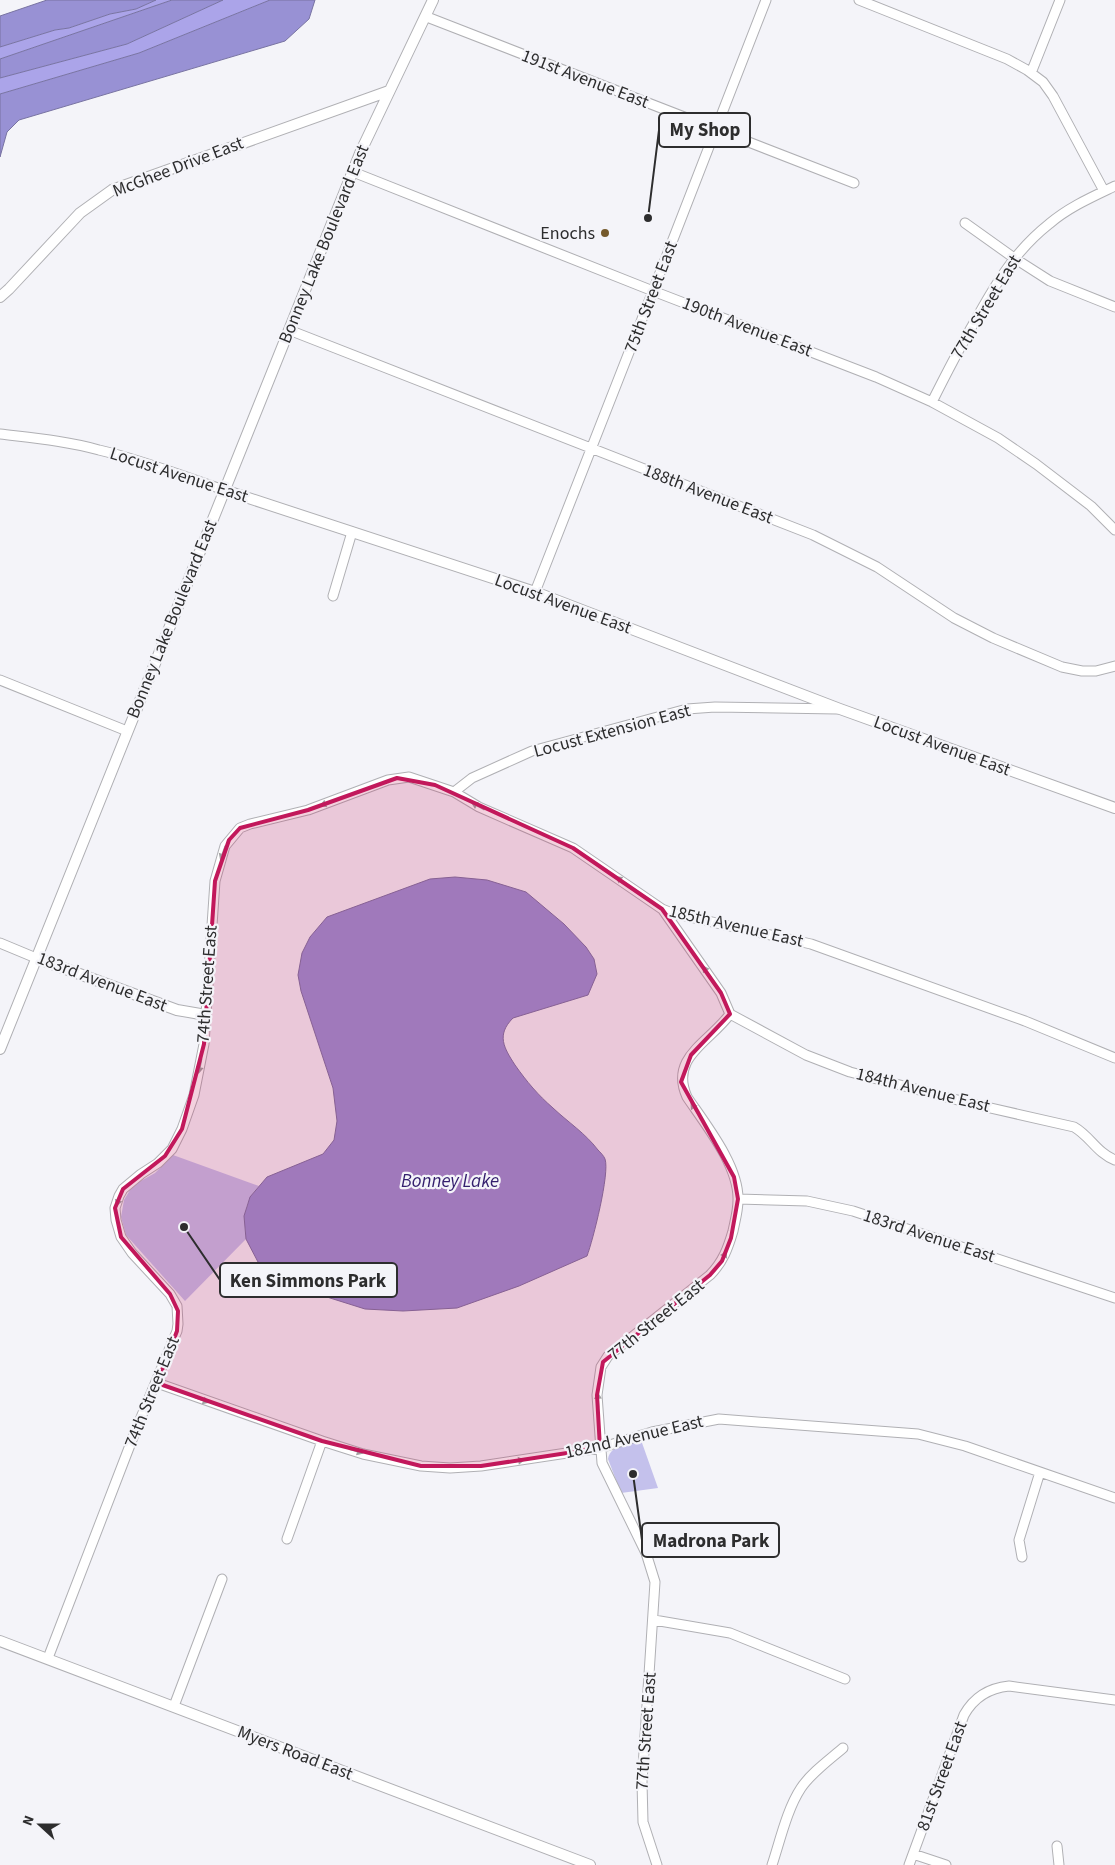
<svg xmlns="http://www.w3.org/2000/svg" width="1115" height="1865" viewBox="0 0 1115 1865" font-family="'Source Sans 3',sans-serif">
  <rect width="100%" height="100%" fill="#f4f4f9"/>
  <path fill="#c4c1ec" d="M173,1155L259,1186C243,1204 244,1216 246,1239L185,1301L126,1235L121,1217L124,1200L130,1190L139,1182L155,1173Z
    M641,1440L658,1488L621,1493L608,1459C611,1444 629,1444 641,1440Z"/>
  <path fill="#aba4e9" d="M156,0H172L0,59V47L55,30L69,28L110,14L136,9Z
    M223,0H270L139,53L0,94V78L127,44Z"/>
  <path fill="#9891d4" stroke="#7873a2" d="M47,0H156L136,9L110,14L69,28L55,30L0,47V16Z
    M172,0H223L127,44L0,78V59Z
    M270,0H315L309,19L285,41L19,120L7,132L0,157V94L139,53Z
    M455,877L487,880L526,892L564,924L586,947L594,959L597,974L588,995L513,1018C496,1035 504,1048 515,1065C527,1082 538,1095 553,1108C569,1123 585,1133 598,1150C600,1152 604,1156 605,1159C610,1173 593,1240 587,1256L519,1286L457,1308L403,1311L365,1309L311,1292L280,1278L258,1262L246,1239L244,1216L250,1197L267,1177L323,1154L334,1140L337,1121L333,1088L301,991L298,975L302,953L310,937L327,917L430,879Z"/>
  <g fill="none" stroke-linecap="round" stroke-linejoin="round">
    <defs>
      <path id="minor" d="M859,0L1007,59L1027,70L1043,82L1053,96L1104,191
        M427,17L854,183
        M1031,73L1060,0
        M353,172L653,291L876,377L932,402L998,438L1036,464L1091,506L1115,530
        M965,223L1014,258L1050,281L1115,307
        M289,330L813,535L877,567L954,618L993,638L1062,667L1082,671H1096L1115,666
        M932,402C946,374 960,347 975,321C996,283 1015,251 1049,224C1069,207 1092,197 1115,186
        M0,434C33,438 67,441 99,450C142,460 183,476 224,490
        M535,592L653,291L766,0
        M333,596L352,532
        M0,680L127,731
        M454,792L472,778L532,751L687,709L715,707L837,709
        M663,910L721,993L730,1014
        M0,943L36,958
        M730,1014L806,1055L850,1072L973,1104L1074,1127C1090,1136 1097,1153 1115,1160
        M738,1199L807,1201L853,1211L1115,1298
        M157,1383L322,1441L363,1454L421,1466L450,1468L481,1466L600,1448L652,1432L719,1419L918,1434L965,1446L1115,1498
        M287,1539L322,1441
        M1022,1557L1019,1540L1040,1472
        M654,1620L730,1633L845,1679
        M48,1658L137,1427L177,1331L178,1324L177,1306L170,1294L132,1253L121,1237L116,1220L115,1208L119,1196L123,1189L141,1174L158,1163L172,1149L182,1129L194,1095L204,1044L215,881L225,846L240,828L250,824L308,810L388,780L409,777L454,792L479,807L573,848L662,909L672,913L811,944L1025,1021L1115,1058
        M174,1706L222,1579
        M1057,1846L1059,1865
        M913,1854L946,1865
        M657,1865L643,1822L642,1782L655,1582L646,1553L602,1463L597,1395L601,1367L608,1356L710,1275C723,1262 728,1248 733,1231C735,1221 738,1211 738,1200C739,1166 706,1125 687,1097C669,1057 710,1042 730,1014
        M772,1865C780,1841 787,1809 801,1788C811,1773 829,1760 843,1748
        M909,1865L964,1715C974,1697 989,1688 1009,1686L1115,1700"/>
      <path id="tertiary" d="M0,297L9,289L80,213L112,190L389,91
        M224,490L535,592L840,709L1115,808
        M36,958L177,1010L206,1015
        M0,1049L361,151L433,0
        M0,1641L590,1865"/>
    </defs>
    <use href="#minor" stroke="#b0b0b4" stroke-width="11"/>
    <use href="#tertiary" stroke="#b0b0b4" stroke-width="12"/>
    <use href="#minor" stroke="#fff" stroke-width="9"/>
    <use href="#tertiary" stroke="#fff" stroke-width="10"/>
  </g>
  <defs><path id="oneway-solid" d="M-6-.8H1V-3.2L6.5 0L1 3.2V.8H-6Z" transform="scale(1.25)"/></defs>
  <g fill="#a0a0a1">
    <use href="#oneway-solid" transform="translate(327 803) rotate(159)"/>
    <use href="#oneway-solid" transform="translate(478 806) rotate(-152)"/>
    <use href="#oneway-solid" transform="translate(223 853) rotate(110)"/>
    <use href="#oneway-solid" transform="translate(622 881) rotate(-145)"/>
    <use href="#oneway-solid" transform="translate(707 972) rotate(-125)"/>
    <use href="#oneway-solid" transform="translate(200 1066) rotate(101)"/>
    <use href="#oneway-solid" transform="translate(695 1109) rotate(-124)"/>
    <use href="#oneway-solid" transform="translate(119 1199) rotate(111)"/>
    <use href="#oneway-solid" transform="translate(723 1258) rotate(-62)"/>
    <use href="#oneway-solid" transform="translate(202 1400) rotate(20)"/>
    <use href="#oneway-solid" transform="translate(598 1400) rotate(-92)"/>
    <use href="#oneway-solid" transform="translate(356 1451) rotate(17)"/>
    <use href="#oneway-solid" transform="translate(517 1461) rotate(-9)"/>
  </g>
  <path fill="#c2185b" fill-opacity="0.2" stroke="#c2185b" stroke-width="4" stroke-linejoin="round" d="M397,778L435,785L573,848L662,909L721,993L730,1014L691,1055L681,1082L734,1177L738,1199L731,1238L722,1261L710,1275L603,1362L597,1395L600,1448L481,1466H421L322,1441L157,1383L177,1331L178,1311L170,1294L121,1237L115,1208L123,1189L165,1156L182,1129L204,1044L215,881L229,840L240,828L308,810Z"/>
  <circle fill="#755a2c" stroke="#f4f4f9" stroke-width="2" cx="605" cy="233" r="5"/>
  <g text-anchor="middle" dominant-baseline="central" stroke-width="4.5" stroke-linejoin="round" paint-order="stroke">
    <g font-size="18" fill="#2d2d2e" stroke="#f4f4f9">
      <text transform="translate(585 79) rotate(21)">191st Avenue East</text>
      <text transform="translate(178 167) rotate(-21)">McGhee Drive East</text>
      <text transform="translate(324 244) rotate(-68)">Bonney Lake Boulevard East</text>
      <text transform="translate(651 297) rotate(-69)">75th Street East</text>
      <text transform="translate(986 307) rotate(-59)">77th Street East</text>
      <text transform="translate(747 327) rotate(21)">190th Avenue East</text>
      <text transform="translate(179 475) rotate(18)">Locust Avenue East</text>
      <text transform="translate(708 494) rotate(21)">188th Avenue East</text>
      <text transform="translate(563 604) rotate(20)">Locust Avenue East</text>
      <text transform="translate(172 619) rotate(-68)">Bonney Lake Boulevard East</text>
      <text transform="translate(612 731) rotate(-15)">Locust Extension East</text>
      <text transform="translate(942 746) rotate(20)">Locust Avenue East</text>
      <text transform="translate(736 926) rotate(13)">185th Avenue East</text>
      <text transform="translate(102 982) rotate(21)">183rd Avenue East</text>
      <text transform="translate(207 984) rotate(-86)">74th Street East</text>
      <text transform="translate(923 1090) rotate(14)">184th Avenue East</text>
      <text transform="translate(929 1236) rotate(18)">183rd Avenue East</text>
      <text transform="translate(656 1320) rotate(-39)">77th Street East</text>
      <text transform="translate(152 1392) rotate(-68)">74th Street East</text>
      <text transform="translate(634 1437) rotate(-13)">182nd Avenue East</text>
      <text transform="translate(646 1731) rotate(-86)">77th Street East</text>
      <text transform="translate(295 1753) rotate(21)">Myers Road East</text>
      <text transform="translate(942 1776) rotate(-70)">81st Street East</text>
    </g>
    <g font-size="18" fill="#2d2d2e" stroke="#f4f4f9" text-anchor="end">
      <text x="595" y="233">Enochs</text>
    </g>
    <g font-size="19" font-style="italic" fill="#331e6d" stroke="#f4f4f9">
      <text x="450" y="1181">Bonney Lake</text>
    </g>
  </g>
  <path fill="none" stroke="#2d2d2e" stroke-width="2" d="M648 218L659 130M184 1227L220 1280M633 1474L642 1540"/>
  <g fill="#2d2d2e" stroke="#f4f4f9" stroke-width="2">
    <circle cx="648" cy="218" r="5"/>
    <circle cx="184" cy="1227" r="5"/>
    <circle cx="633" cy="1474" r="5"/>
  </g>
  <g fill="#f4f4f9" stroke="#2d2d2e" stroke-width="2">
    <rect x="659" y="113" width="91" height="34" rx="5"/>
    <rect x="220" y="1263" width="177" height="34" rx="5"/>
    <rect x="642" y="1523" width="137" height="34" rx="5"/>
  </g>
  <g font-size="19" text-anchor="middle" font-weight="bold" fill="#2d2d2e">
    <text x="705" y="136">My Shop</text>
    <text x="308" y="1287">Ken Simmons Park</text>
    <text x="711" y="1547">Madrona Park</text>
  </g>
  <g transform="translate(40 1825) rotate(291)" stroke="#f4f4f9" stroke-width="4" paint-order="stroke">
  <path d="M0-4L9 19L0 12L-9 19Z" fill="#2d2d2e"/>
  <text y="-8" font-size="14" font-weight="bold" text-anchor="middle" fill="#2d2d2e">N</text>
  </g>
</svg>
